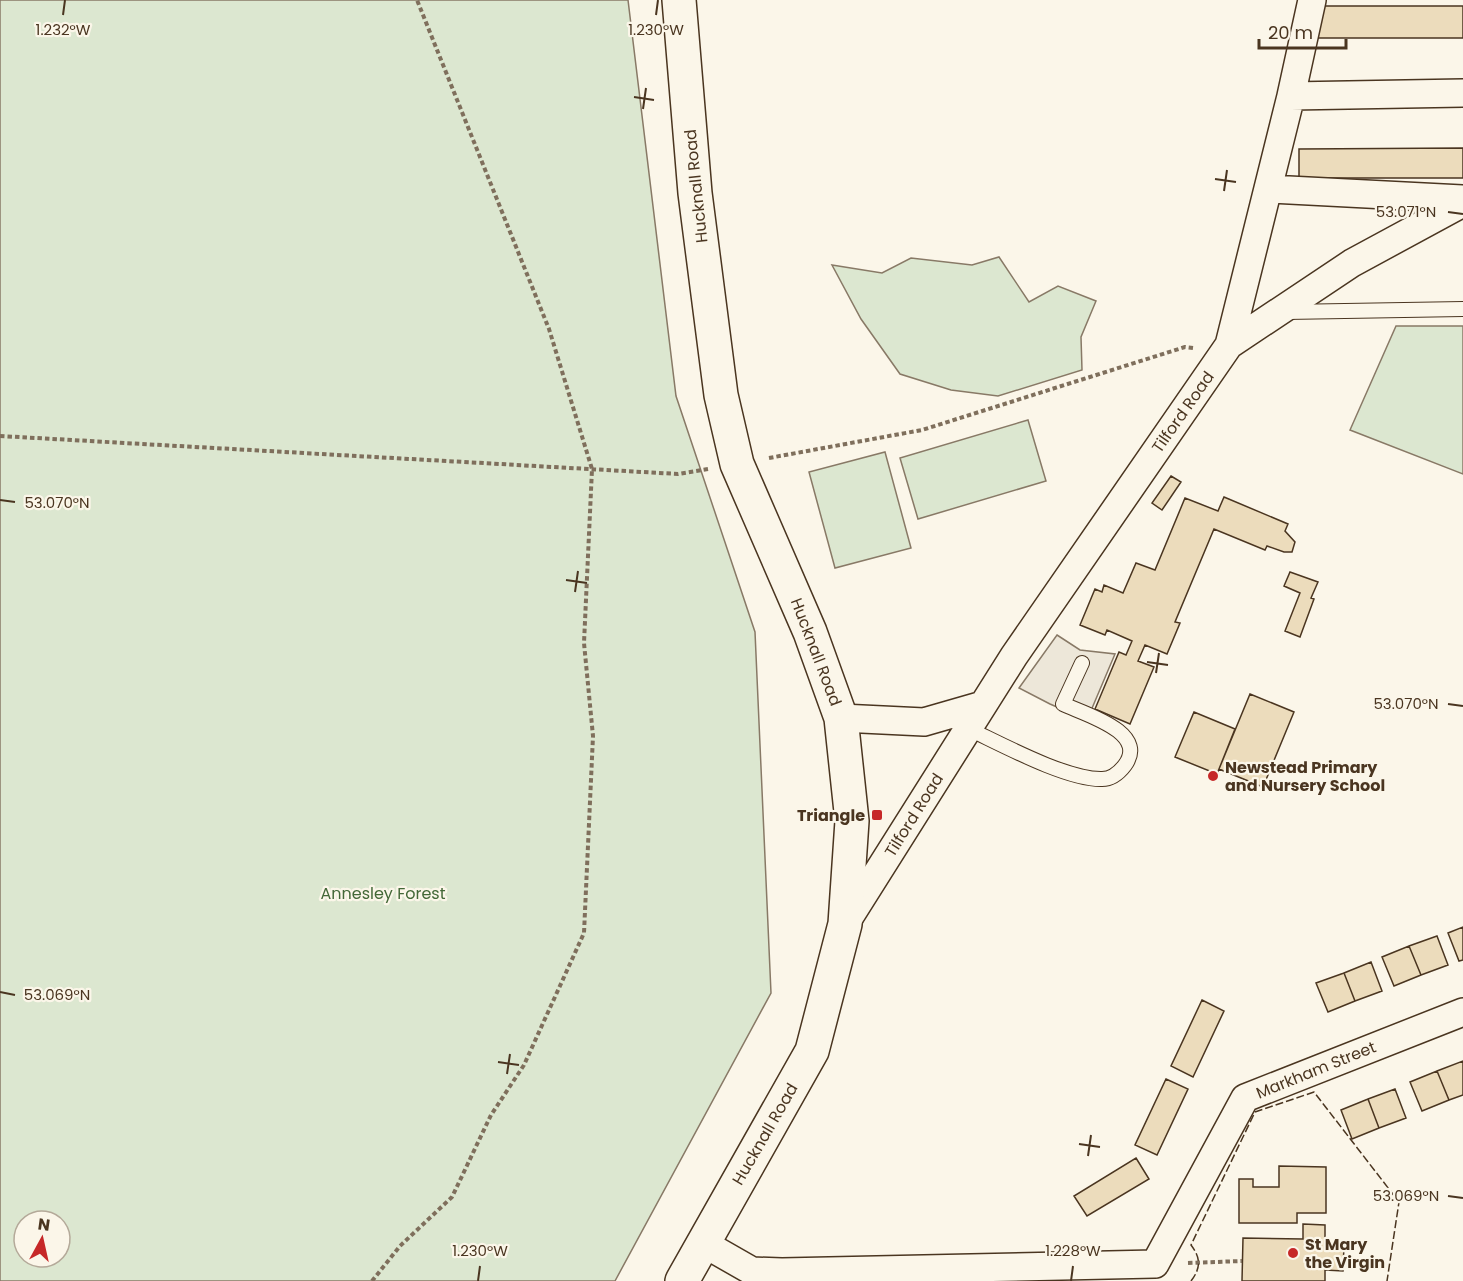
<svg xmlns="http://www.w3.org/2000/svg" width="1463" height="1281" viewBox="0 0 1463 1281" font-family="Poppins,sans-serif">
  <rect width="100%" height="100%" fill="#fbf6e9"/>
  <path fill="#dce7d0" stroke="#887966" stroke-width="1.5" fill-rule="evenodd" d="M0,0H628L676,396L755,632L771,993L615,1281H0ZM24,1221H60V1257H24Z
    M999,257L1029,302L1058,286L1096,301L1081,337L1082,370L998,396L951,390L900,374L861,319L832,265L882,273L911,258L972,265Z
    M1396,326H1463V474L1350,430Z
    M1028,420L1046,481L918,519L900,458Z
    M885,452L911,548L835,568L809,472Z"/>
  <path fill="#ede7d9" stroke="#887966" stroke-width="1.5" d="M1057,635L1080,650L1115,654L1087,720L1050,704L1019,688Z"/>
  <path fill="#ecdcbc" stroke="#4a3520" stroke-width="1.5" d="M1315,6H1463V38H1315Z
    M1463,148V178H1299V149Z
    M1171,476L1181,482L1162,510L1152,503Z
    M1224,497L1288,524L1285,531L1295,542L1292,552H1284L1267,546L1265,550L1214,529L1175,622L1180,623L1167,654L1145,645L1138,661L1154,667L1130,724L1095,709L1119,652L1126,655L1132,641L1107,630L1105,635L1080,625L1095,589L1102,592L1104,585L1123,593L1136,563L1155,570L1185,498L1218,511Z
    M1290,572L1318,582L1311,598L1314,599L1300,637L1285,631L1300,593L1284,586Z
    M1250,694L1294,712L1263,787L1219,769Z
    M1194,712L1235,729L1217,774L1175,757Z
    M1463,927V960L1459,961L1448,933Z
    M1437,936L1448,965L1421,975L1409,946Z
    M1409,946L1421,975L1394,986L1382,957Z
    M1371,962L1382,991L1355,1001L1344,973Z
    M1344,973L1355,1001L1328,1012L1316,983Z
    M1202,1000L1224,1011L1193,1077L1171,1066Z
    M1463,1061V1095L1449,1100L1437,1071Z
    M1437,1071L1449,1100L1422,1111L1410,1082Z
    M1166,1079L1188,1089L1157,1155L1135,1145Z
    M1395,1089L1406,1118L1379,1128L1368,1099Z
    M1368,1099L1379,1128L1352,1139L1341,1110Z
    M1136,1158L1149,1179L1087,1216L1074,1196Z
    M1279,1166L1326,1167V1213H1297V1223H1239V1179H1253V1187H1279Z
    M1303,1224L1325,1225V1245H1344L1343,1271L1325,1270V1281H1242L1243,1238L1303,1239Z"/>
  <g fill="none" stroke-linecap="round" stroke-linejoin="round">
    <defs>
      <path id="service" d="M1286,312L1463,309
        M969,729C1001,744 1067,780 1102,779C1112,779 1119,773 1125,765C1149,732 1084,714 1063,704L1082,663"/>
      <path id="minor" d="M1291,96L1312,0
        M1268,189L1463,199
        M1229,345L1291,96L1463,93
        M841,718L924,722L983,705
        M845,924L1014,656L1229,345L1352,263L1463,203
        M703,1243L752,1271L782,1272L1155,1264
        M1155,1264L1245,1098L1463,1012"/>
      <path id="tertiary" d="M679,0L695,193L721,395L737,464L810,632L841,718L852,821L845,924L812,1051L682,1281"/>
    </defs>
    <use href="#service" stroke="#4a3520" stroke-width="16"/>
    <use href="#minor" stroke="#4a3520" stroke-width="30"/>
    <use href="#tertiary" stroke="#4a3520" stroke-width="36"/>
    <path stroke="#7f6f5c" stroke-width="4" stroke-dasharray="4.5 3" stroke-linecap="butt" d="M0,436L678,474L708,469
      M769,458L922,430L1185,347L1193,348
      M1188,1263L1242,1261
      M372,1281L400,1246L452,1197L491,1115L524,1065L584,933L593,736L584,643L592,469L549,329L417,0"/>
    <use href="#service" stroke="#fbf6e9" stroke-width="14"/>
    <use href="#minor" stroke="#fbf6e9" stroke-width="27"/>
    <use href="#tertiary" stroke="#fbf6e9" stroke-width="33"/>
    <path stroke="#4a3520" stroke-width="1.5" stroke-dasharray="8 3" stroke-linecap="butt" d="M1191,1281C1201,1268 1201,1258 1191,1245L1255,1112L1314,1092L1399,1202L1387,1281"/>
  </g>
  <path fill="none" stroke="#4a3520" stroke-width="2" d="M63,15L65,0M656,15L658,0M634,97L654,100M643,109L646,88M1215,179L1236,182M1224,191L1227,170M1448,212L1463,214M0,500L15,502M566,580L587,583M575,592L578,571M1147,662L1168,665M1156,673L1159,653M1448,704L1463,706M0,992L15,995M498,1062L519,1065M507,1074L510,1054M1079,1144L1100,1147M1088,1156L1091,1135M1448,1196L1463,1198M478,1281L480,1266M1071,1281L1073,1266"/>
  <g fill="#c62828" stroke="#fbf6e9" stroke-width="2">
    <circle cx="1213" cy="776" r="6"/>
    <rect x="871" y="809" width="12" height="12" rx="3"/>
    <circle cx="1293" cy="1253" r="6"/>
  </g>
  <g text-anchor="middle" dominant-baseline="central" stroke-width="4.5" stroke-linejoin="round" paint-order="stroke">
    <g font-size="16" fill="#4a3520" stroke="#fbf6e9">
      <text transform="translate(696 186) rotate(-96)">Hucknall Road</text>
      <text transform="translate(1183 412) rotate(-55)">Tilford Road</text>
      <text transform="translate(816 652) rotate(69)">Hucknall Road</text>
      <text transform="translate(914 815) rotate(-58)">Tilford Road</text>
      <text transform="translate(1316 1070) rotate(-22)">Markham Street</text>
      <text transform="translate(765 1134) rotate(-60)">Hucknall Road</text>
    </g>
    <g font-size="16" font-weight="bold" fill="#4a3520" stroke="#fbf6e9" text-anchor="start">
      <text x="1225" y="767">Newstead Primary<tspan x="1225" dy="18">and Nursery School</tspan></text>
      <text x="865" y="815" text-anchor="end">Triangle</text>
      <text x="1305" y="1244">St Mary<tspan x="1305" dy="18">the Virgin</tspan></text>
    </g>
    <g font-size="16" fill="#436837" stroke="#fbf6e9">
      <text x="383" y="893">Annesley Forest</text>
    </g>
  </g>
  <g font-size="15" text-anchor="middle" fill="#4a3520" stroke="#fbf6e9" stroke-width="4.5" stroke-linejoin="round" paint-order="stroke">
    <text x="63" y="35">1.232°W</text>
    <text x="656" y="35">1.230°W</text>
    <text x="1406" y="217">53.071°N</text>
    <text x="57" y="508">53.070°N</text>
    <text x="1406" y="709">53.070°N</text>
    <text x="57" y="1000">53.069°N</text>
    <text x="1406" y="1201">53.069°N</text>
    <text x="480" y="1256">1.230°W</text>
    <text x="1073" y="1256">1.228°W</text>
  </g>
  <g transform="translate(42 1239) rotate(8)"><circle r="28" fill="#fbf6e9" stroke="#b4a999" stroke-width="1.5"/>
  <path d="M0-4.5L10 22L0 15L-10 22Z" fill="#c62828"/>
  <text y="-9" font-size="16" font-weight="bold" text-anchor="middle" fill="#4a3520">N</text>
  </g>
  <path d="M1259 39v9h87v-9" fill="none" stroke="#4a3520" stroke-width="3"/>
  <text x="1268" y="39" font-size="18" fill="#4a3520" stroke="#fbf6e9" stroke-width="4.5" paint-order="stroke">20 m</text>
</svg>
